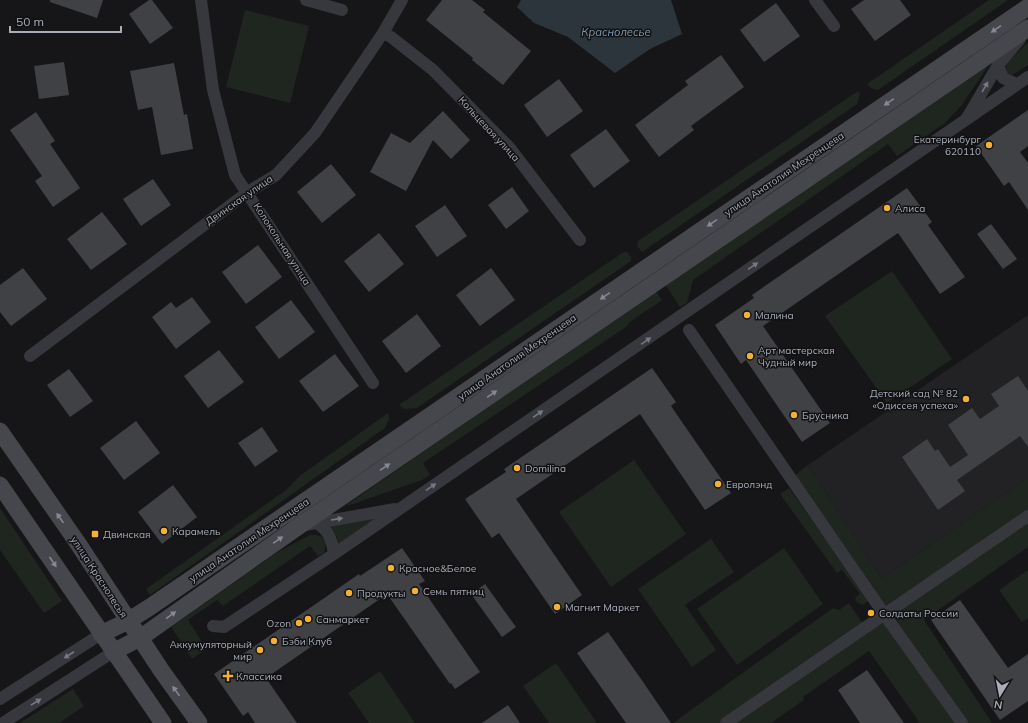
<svg xmlns="http://www.w3.org/2000/svg" width="1028" height="723" viewBox="0 0 1028 723" font-family="Mulish,sans-serif">
  <rect width="100%" height="100%" fill="#161618"/>
  <path fill="#222225" d="M1028,315V478L882,578L808,465Z"/>
  <path fill="#1e261f" d="M989,0H1008L878,90L871,88L867,84Z
    M245,10L309,26L290,103L226,87Z
    M1028,42V65L1012,75L1007,73L1006,64Z
    M995,56L961,106L945,123L897,156L888,144L693,280L687,303L680,307L665,284Z
    M858,91L860,95L857,104L642,252L637,246L638,241Z
    M627,252L631,257V261L417,408L404,409L399,405L622,253Z
    M892,271L952,359L887,403L825,316Z
    M656,291L662,300L631,321L626,327L423,463L430,475L422,480L350,505L345,506Z
    M388,413L389,419L385,428L150,595L146,589L286,490L301,475Z
    M634,460L686,534L611,587L559,512Z
    M808,465L882,578L1028,478V547L924,620L992,723H920L869,651L803,697L804,700L771,723H673L833,608L839,610L849,603L863,624L882,620L794,476Z
    M789,488L869,600L863,605L857,602L855,598L860,594L842,570L837,573L780,494Z
    M0,508L62,601L44,613L0,550Z
    M382,515L338,547L337,537L329,526Z
    M310,535C318,535 322,535 326,542L324,553L318,556L310,546L223,606L217,600L188,620L204,645L210,641L213,644L192,659L171,627L278,552Z
    M711,539L734,572L685,605L716,650L692,667L638,589Z
    M784,548L823,604L737,665L697,609Z
    M1028,570V618L1022,622L999,590Z
    M556,663L597,723H549L523,686Z
    M380,671L415,723H369L348,693Z
    M73,689L84,706L59,723H20Z"/>
  <path fill="#2c353c" d="M521,0H671L682,34L650,49L615,73L568,37L534,23L517,7Z"/>
  <path fill="#404145" d="M50,0H103L97,18L50,2Z
    M149,0H152L173,28L150,44L129,14Z
    M442,0H472L485,10L483,12L531,51L503,85L472,60L473,58L426,20Z
    M864,0H900L911,15L875,41L851,9Z
    M776,3L800,36L764,62L740,30Z
    M721,55L744,87L691,126L694,130L659,157L635,125L688,85L685,81Z
    M64,62L69,95L39,99L34,66Z
    M174,63L184,115L187,114L193,149L161,155L152,107L138,110L130,71Z
    M559,79L583,111L547,137L524,105Z
    M1028,110V146L1020,152L1028,163V210L1009,182L1004,186L976,146Z
    M443,111L470,140L451,159L433,140L406,191L370,172L391,133L410,143Z
    M36,112L55,141L50,144L80,188L53,207L35,181L42,176L10,130Z
    M606,129L630,161L594,188L570,155Z
    M331,164L356,195L322,223L297,192Z
    M153,179L171,205L141,226L123,199Z
    M512,187L529,211L506,229L488,205Z
    M907,188L932,222L928,225L965,277L940,294L898,233L763,326L830,423L802,442L746,360L741,364L715,325L754,298L752,295Z
    M445,205L467,236L437,257L415,226Z
    M102,212L127,244L91,270L67,239Z
    M991,224L1017,259L1003,269L977,234Z
    M379,233L404,264L369,292L344,261Z
    M258,245L282,277L246,304L222,272Z
    M23,268L47,299L11,326L0,312V285Z
    M491,268L515,300L480,326L456,295Z
    M192,297L211,322L176,349L152,317L171,302L176,308Z
    M291,300L315,332L279,359L255,327Z
    M417,314L441,346L406,373L382,341Z
    M219,350L244,382L208,408L184,376Z
    M335,354L359,386L323,412L299,381Z
    M652,368L676,402L671,406L731,493L705,510L640,414L516,499L582,595L555,614L499,533L492,538L465,499L506,472L504,469Z
    M69,369L93,401L70,417L47,385Z
    M1018,376L1028,391V447L1020,436L957,480L965,491L938,510L902,457L927,439L935,451L938,449L950,467L968,455L948,425L972,408L980,419L999,406L991,394Z
    M136,421L160,453L124,480L100,448Z
    M262,427L278,451L255,467L238,443Z
    M173,485L197,517L162,544L138,512Z
    M402,548L425,581L419,584L480,672L455,689L451,683L450,684L387,594L266,678L297,723H255L248,712L243,716L214,674L359,574L360,576Z
    M485,584L516,627L502,637L471,594Z
    M960,600L1008,668L1028,654V701L1000,720L931,620Z
    M608,632L641,679L671,723H626L577,653Z
    M867,670L904,723H860L838,690Z
    M508,705L520,723H482Z"/>
  <g fill="none" stroke-linecap="round" stroke-linejoin="round">
    <path stroke="#37383d" stroke-width="12" d="M201,0L213,90L235,175L373,383
      M306,0L342,10
      M815,0L834,26
      M383,33L391,37L433,70L509,147L580,240
      M998,65L1003,78L1017,84
      M967,118L998,65L1020,39
      M689,330L884,614L962,723
      M30,356L248,192L276,175L315,133L383,33L402,0
      M317,523C329,531 332,540 334,554
      M305,525L395,509
      M213,626L224,627L334,554L1028,77
      M0,699L101,634
      M3,723L113,652
      M726,723L1028,516"/>
    <path stroke="#45474d" stroke-width="17" d="M0,431L77,542L161,670L199,723
      M0,485L163,723
      M101,634L128,621L150,607L1028,7
      M113,652L140,638L299,526L1028,28"/>
  </g>
  <defs><path id="oneway-solid" d="M-6-.8H1V-3.2L6.5 0L1 3.2V.8H-6Z"/></defs>
  <g fill="#858993">
    <use href="#oneway-solid" transform="translate(996 29) rotate(146)"/>
    <use href="#oneway-solid" transform="translate(889 102) rotate(146)"/>
    <use href="#oneway-solid" transform="translate(712 223) rotate(146)"/>
    <use href="#oneway-solid" transform="translate(605 296) rotate(145)"/>
    <use href="#oneway-solid" transform="translate(492 394) rotate(-35)"/>
    <use href="#oneway-solid" transform="translate(385 467) rotate(-34)"/>
    <use href="#oneway-solid" transform="translate(60 518) rotate(-125)"/>
    <use href="#oneway-solid" transform="translate(278 540) rotate(-35)"/>
    <use href="#oneway-solid" transform="translate(53 562) rotate(56)"/>
    <use href="#oneway-solid" transform="translate(171 615) rotate(-36)"/>
    <use href="#oneway-solid" transform="translate(176 691) rotate(-126)"/>
  </g>
  <g fill="#757881">
    <use href="#oneway-solid" transform="translate(985 87) rotate(-60)"/>
    <use href="#oneway-solid" transform="translate(753 266) rotate(-34)"/>
    <use href="#oneway-solid" transform="translate(646 341) rotate(-35)"/>
    <use href="#oneway-solid" transform="translate(538 414) rotate(-34)"/>
    <use href="#oneway-solid" transform="translate(431 487) rotate(-34)"/>
    <use href="#oneway-solid" transform="translate(337 519) rotate(-9)"/>
    <use href="#oneway-solid" transform="translate(69 655) rotate(147)"/>
    <use href="#oneway-solid" transform="translate(36 702) rotate(-32)"/>
  </g>
  <g fill="#f2b134" stroke="#111113" stroke-width="1.5">
    <circle cx="989" cy="145" r="4"/>
    <circle cx="887" cy="208" r="4"/>
    <circle cx="747" cy="315" r="4"/>
    <circle cx="750" cy="356" r="4"/>
    <circle cx="966" cy="399" r="4"/>
    <circle cx="794" cy="415" r="4"/>
    <circle cx="517" cy="468" r="4"/>
    <circle cx="718" cy="484" r="4"/>
    <circle cx="164" cy="531" r="4"/>
    <rect x="91" y="530" width="8" height="8" rx="2"/>
    <circle cx="391" cy="568" r="4"/>
    <circle cx="415" cy="591" r="4"/>
    <circle cx="349" cy="593" r="4"/>
    <circle cx="557" cy="607" r="4"/>
    <circle cx="871" cy="613" r="4"/>
    <circle cx="308" cy="619" r="4"/>
    <circle cx="299" cy="623" r="4"/>
    <circle cx="274" cy="641" r="4"/>
    <circle cx="260" cy="650" r="4"/>
    <path d="M226 670h4v4h4v4h-4v4h-4v-4h-4v-4h4z"/>
  </g>
  <g text-anchor="middle" dominant-baseline="central" stroke-width="3" stroke-linejoin="round" paint-order="stroke">
    <g font-size="10" fill="#a8adb8" stroke="#111113">
      <text transform="translate(489 129) rotate(47)">Кольцевая улица</text>
      <text transform="translate(784 174) rotate(-34)">улица Анатолия Мехренцева</text>
      <text transform="translate(239 200) rotate(-35)">Двинская улица</text>
      <text transform="translate(282 244) rotate(57)">Колокольная улица</text>
      <text transform="translate(517 357) rotate(-35)">улица Анатолия Мехренцева</text>
      <text transform="translate(249 540) rotate(-34)">улица Анатолия Мехренцева</text>
      <text transform="translate(99 577) rotate(57)">улица Краснолесья</text>
    </g>
    <g font-size="10" fill="#a8adb8" stroke="#111113" text-anchor="start">
      <text x="981" y="139" text-anchor="end">Екатеринбург<tspan x="981" dy="12">620110</tspan></text>
      <text x="895" y="208">Алиса</text>
      <text x="755" y="315">Малина</text>
      <text x="758" y="350">Арт мастерская<tspan x="758" dy="12">Чудный мир</tspan></text>
      <text x="958" y="393" text-anchor="end">Детский сад № 82<tspan x="958" dy="12">«Одиссея успеха»</tspan></text>
      <text x="802" y="415">Брусника</text>
      <text x="525" y="468">Domilina</text>
      <text x="726" y="484">Евролэнд</text>
      <text x="172" y="531">Карамель</text>
      <text x="103" y="534">Двинская</text>
      <text x="399" y="568">Красное&amp;Белое</text>
      <text x="423" y="591">Семь пятниц</text>
      <text x="357" y="593">Продукты</text>
      <text x="565" y="607">Магнит Маркет</text>
      <text x="879" y="613">Солдаты России</text>
      <text x="316" y="619">Санмаркет</text>
      <text x="291" y="623" text-anchor="end">Ozon</text>
      <text x="282" y="641">Бэби Клуб</text>
      <text x="252" y="644" text-anchor="end">Аккумуляторный<tspan x="252" dy="12">мир</tspan></text>
      <text x="236" y="676">Классика</text>
    </g>
    <g font-size="11" font-style="italic" fill="#7f9bb3" stroke="#111113">
      <text x="616" y="32">Краснолесье</text>
    </g>
  </g>
  <g transform="translate(1000 695) rotate(190)" stroke="#111113" stroke-width="3" paint-order="stroke">
  <path d="M0-3L7 15L0 10L-7 15Z" fill="#a8adb8"/>
  <text y="-6" font-size="11" font-weight="bold" text-anchor="middle" fill="#a8adb8">N</text>
  </g>
  <path d="M10 26v6h111v-6" fill="none" stroke="#a8adb8" stroke-width="2"/>
  <text x="16" y="26" font-size="12" fill="#a8adb8" stroke="#111113" stroke-width="3" paint-order="stroke">50 m</text>
</svg>
